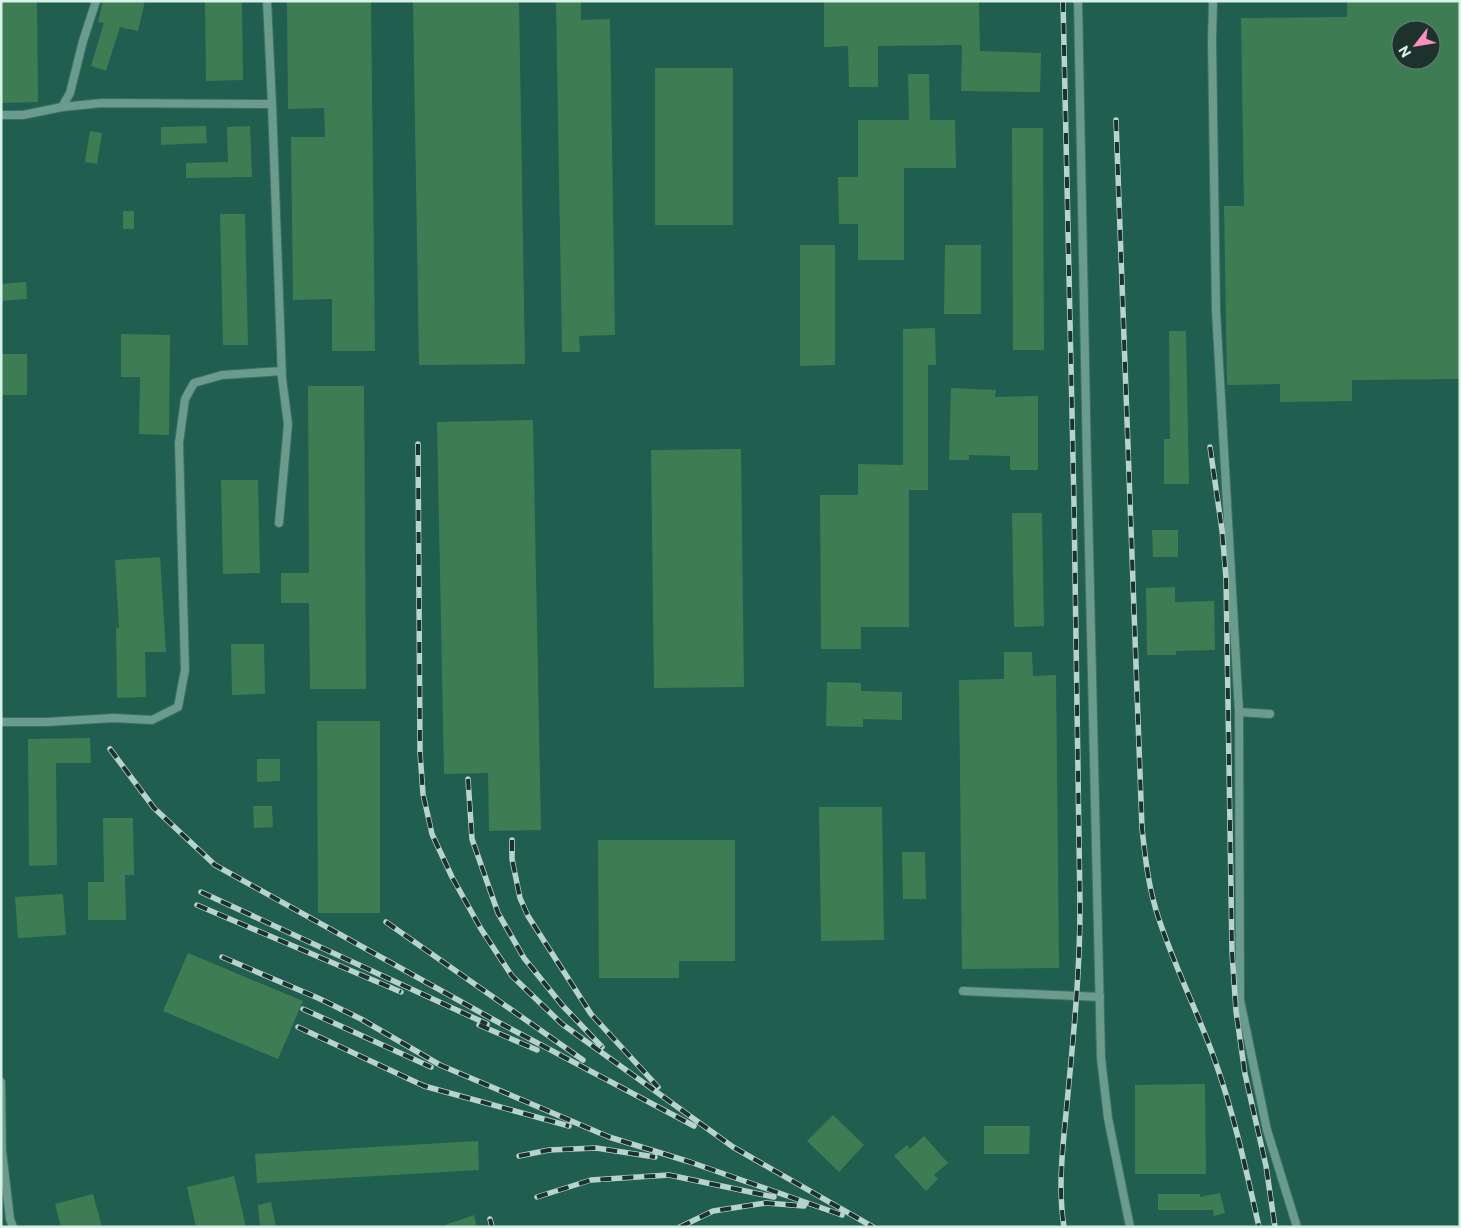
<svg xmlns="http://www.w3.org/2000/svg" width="1461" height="1228" viewBox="0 0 1461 1228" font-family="Commissioner,sans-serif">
  <rect width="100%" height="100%" fill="#1f5245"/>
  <path fill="#205e4f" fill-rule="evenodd" d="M1,1H1460V1227H1ZM1401,30H1431V60H1401Z"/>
  <path fill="#3e7d54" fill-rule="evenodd" d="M1,1H37L38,102L1,103Z
    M103,1H145L138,31L120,27L106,71L91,66L104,23L98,22Z
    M205,1H242L243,80L206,81Z
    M287,1H371L375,351H332V299L293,300L291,137H325L324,108L288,109Z
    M413,1H519L525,364L419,365Z
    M556,1H581V20L610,19L615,335L579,336L580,352H562Z
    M824,1H979L980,51L1041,53L1040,92L961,91L962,45L878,46V87H849L848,46L824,47Z
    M1347,1H1460V379L1352,380V401L1280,402V384L1227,385L1224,206H1244L1241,18L1347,17ZM1401,30H1431V60H1401Z
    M655,68H733V225H655Z
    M908,74H929L930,120H955L956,168H904V260H858V224H839L838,177H858V120H909Z
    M206,126L207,143L161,145V127Z
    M250,126L252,177L186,178V163L228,162L227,127Z
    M1012,128H1043L1044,350H1013Z
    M90,131L102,133L97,164L85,162Z
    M123,211H134V229H123Z
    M220,214H245L248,345H223Z
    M800,245H835V365L800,366Z
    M945,245H981V314H944Z
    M26,282L27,299L1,301V284Z
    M935,328L936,365H928V490H909V627H861V649H821L820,495H858V464L903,465V329Z
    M1169,331H1186L1189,484H1164V439H1170Z
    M121,334L170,335L169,435L139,434L140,377H121Z
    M1,354H27V395H1Z
    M308,386H364L366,689H310L309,603H281V573H309Z
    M951,388L996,390L995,397L1038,396V470H1010V456L969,455V460H949Z
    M533,420L541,830L489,831L488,773L444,774L437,422Z
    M741,449L744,687L654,688L651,450Z
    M221,480H258L260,573L223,574Z
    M1012,513H1042L1044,626L1014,627Z
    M1152,530H1178V557H1153Z
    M160,557L166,652H145L146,697L117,698L116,628H119L115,560Z
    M1175,587V602L1214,601L1215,650L1176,651V655H1147L1146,588Z
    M231,644H264L265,694L232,695Z
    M1004,652H1032L1033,676L1056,675L1059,968L962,969L959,680L1004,679Z
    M827,682L861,683V691L902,692V720L863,719V727L826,726Z
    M317,721H380V913H318Z
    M90,738L91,763H56L57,865L29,866L28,739Z
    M257,759H280V781L257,782Z
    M253,806H272L273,827L254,828Z
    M819,807H882L884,940L821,941Z
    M103,818H133L134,875H125L126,920H88V882H104Z
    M598,840H735V961H679V978H599Z
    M902,852H925L926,899H903Z
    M63,894L66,935L18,938L15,897Z
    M188,953L303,1001L278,1059L163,1011Z
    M1205,1084L1206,1174H1135V1085Z
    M833,1115L864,1145L839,1172L807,1141Z
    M984,1126H1030L1029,1154H984Z
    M924,1136L948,1163L934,1175L938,1179L926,1191L894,1156L907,1145L910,1149Z
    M478,1141L479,1170L257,1183L255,1154Z
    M234,1176L246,1227H196L187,1187Z
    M1220,1193L1225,1213L1214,1216L1213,1210H1158V1194H1200V1197Z
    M93,1194L102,1227H61L55,1204Z
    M271,1202L276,1227H260L258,1205Z
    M474,1215L477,1227H445V1225Z"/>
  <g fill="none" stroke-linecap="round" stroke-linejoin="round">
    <defs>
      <path id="lane" d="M267,1L272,104
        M1078,1L1087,463L1101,1058L1108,1118L1130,1227
        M1213,1L1212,41L1216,311L1239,712
        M62,107L102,103L272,104L282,378L288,424L279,523
        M1,115H23L62,107L70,93L83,41L96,1
        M1270,714L1239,712L1240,1000L1267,1130L1297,1227
        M1,722H47L113,718L152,720L178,707L185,670L179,443L185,399L194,383L222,375L282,371
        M963,991L1100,997
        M1,1082L2,1151L10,1219L13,1227"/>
    </defs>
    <use href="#lane" stroke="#406e64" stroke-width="10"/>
    <use href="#lane" stroke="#6a9c8d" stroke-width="8"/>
    <defs>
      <path id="rail" d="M1063,1L1074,504L1080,907C1080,969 1074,1031 1068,1093C1064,1138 1057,1183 1064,1227
        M1116,120L1142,828C1145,856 1148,883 1156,910C1171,959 1195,1006 1213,1055C1233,1110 1246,1169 1259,1227
        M418,444L420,752L423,794L432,834L452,877L481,929L512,976L562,1024L733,1147L873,1227
        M1210,447L1222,530L1226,578L1232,952L1236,1011L1245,1074L1266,1166L1275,1227
        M110,749L154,808L215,865L494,1020L694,1126
        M468,779L472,839L498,913L524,958L562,1005L602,1047
        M512,840V859L520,898L528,916L591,1014L658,1087
        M201,892L487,1024
        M197,905L401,992
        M386,922L583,1060
        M222,957L318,998L361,1019L440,1065L609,1137L690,1162L842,1215
        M303,1009L431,1067
        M479,1025L537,1050
        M298,1027L424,1086L569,1126
        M519,1156L549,1150L596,1148L655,1157
        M537,1197L591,1180L669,1175L774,1197
        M490,1219L492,1227
        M680,1227L713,1211L766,1203L804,1206"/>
    </defs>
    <use href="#rail" stroke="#b6d4cb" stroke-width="5.5"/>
    <use href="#rail" stroke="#1d322c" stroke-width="4" stroke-dasharray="11" stroke-linecap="butt"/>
  </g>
  <rect width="1461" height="1228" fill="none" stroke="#d7f0e8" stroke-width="5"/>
  <g transform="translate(1416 45) rotate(239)"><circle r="24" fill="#1d322c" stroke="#677e77"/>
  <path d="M0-4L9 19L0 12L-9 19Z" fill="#fd8ebe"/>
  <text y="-8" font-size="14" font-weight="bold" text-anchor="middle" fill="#d7f0e8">N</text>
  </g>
</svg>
